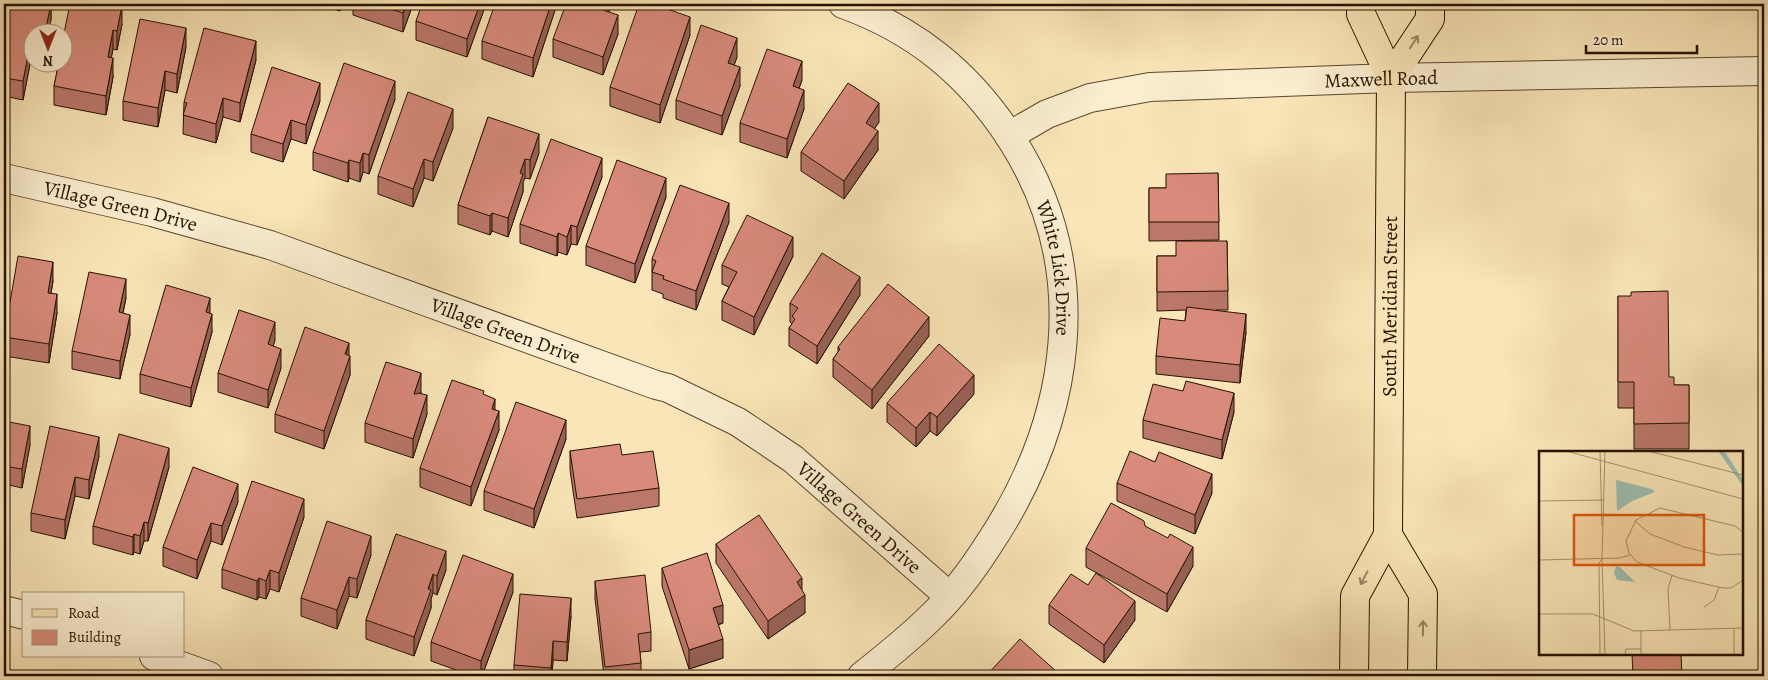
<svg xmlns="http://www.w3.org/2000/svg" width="1768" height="680" viewBox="0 0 1768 680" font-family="Alegreya,serif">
  <rect width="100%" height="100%" fill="#f9e5b7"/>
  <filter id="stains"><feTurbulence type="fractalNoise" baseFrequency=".004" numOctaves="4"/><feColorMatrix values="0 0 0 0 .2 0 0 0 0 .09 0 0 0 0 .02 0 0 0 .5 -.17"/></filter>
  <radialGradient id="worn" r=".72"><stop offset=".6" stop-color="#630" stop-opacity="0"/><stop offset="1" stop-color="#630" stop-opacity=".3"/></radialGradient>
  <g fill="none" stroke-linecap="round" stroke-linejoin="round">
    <defs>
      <g id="minor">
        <path id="s1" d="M843,4C915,30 968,73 1010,137C1095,268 1072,419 989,544C973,569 954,595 932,616C910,638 886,657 862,676"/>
        <path id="s2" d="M1009,136L1047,114L1090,98L1150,87L1391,78L1764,71"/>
        <path id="s3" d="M4,178L152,212L270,245L656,385L668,388L738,422L793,459L949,596"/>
        <path d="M4,610L24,615"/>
        <path d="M154,656L209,676"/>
      </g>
      <g id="major">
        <path d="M1391,78L1430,19V4"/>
        <path d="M1388,535L1423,594L1422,676"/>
        <path id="s4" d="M1354,676L1355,596L1388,535L1391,78L1361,14V4"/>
      </g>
    </defs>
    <use href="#minor" stroke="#5b472e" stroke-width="30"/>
    <use href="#major" stroke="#261201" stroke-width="30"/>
    <use href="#minor" stroke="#fbeed0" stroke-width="28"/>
    <use href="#major" stroke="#f9e5b7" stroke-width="28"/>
  </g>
  <path fill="#ba776a" stroke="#261201" d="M4,4H51V20L32,32V62H42L41,66L30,64L23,100L4,96Z
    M317,4H342L340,11Z
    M353,4H413L403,32L353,15Z
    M486,4L467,57L416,40V21Z
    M557,4L533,77L482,59V41Z
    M610,4V9L609,12L618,34L603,75L553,57V39Z
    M1011,4H1021L1018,8Z
    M122,24L117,50L113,49L111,58L113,77L106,115L54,105V86L59,62Z
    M690,35L660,123L610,106V87Z
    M186,47L177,93L165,90L158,127L123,120V101Z
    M737,57L734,65L740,86L722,135L676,119V100Z
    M256,60L240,122L223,117L216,143L183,134L184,102Z
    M802,80L799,88L804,109L787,158L740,142V123Z
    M395,99L369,174L363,172L360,182L349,178L348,182L313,170V152Z
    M320,101L306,144L291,139L283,162L251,152V134Z
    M488,117L539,153L530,179L525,178L523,182V192L508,237L492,231L490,235L458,224V205Z
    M879,122L874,129L878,150L844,199L801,171V152Z
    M453,128L433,181L424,178L413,207L378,194V176Z
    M1218,173L1219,240L1149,241V188H1166Z
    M602,177L577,245L571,244L567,255L558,252L557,256L520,243V224Z
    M666,197L635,283L586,265V246Z
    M729,222L696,310L663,298V294L652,290V259Z
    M1227,241L1228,310H1216L1246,332L1240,383L1156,374V356L1185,321L1186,310L1157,311V256H1176Z
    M793,256L754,335L722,320V301L729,287L722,284V265Z
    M53,281L51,293L57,313L49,363L4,356V337Z
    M860,295L817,364L789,346V328L792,324L790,322V303Z
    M1618,296L1669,377L1674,385H1689V449H1634V408H1618Z
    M126,298L123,313L130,334L120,379L72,369V351Z
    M210,313L212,332L191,407L140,393V374Z
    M929,336L872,409L833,377V359L838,352V347Z
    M275,340L273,346L281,368L268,408L218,392V373Z
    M349,356L350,375L324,449L275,432V414Z
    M1183,391L1234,412L1222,459L1143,438V420Z
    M421,392V393L427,414L413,458L365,442V423Z
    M974,394L937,436L930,431L916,447L887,422V403Z
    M484,395L495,410L499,430L471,506L420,487V468Z
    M4,421L30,445L22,488L9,485Z
    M566,439L534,528L484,510V491Z
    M570,451L622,455L659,488V506L577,518L570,470Z
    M99,456L89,499L75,496L65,539L31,531V513Z
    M1155,462L1212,493L1195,534L1117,501V483Z
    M169,467L148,541H144L140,554L134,552L133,555L93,544V526Z
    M238,502L222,545L211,541L197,579L163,566V547Z
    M304,517L279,592L270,589L266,599L259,597L257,600L222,588V569Z
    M1145,526L1193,566L1167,612L1086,567V548Z
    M396,534L446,570L437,595L433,593L431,599V608L414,656L366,639V620Z
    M716,544L802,591L805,613L768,639L716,563Z
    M371,555L357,598L349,596L337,629L301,616V598Z
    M662,568L723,623L718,625L723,658L689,669L662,586Z
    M595,581L651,632V651L640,652L641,663V676H604L595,599Z
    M513,592L482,676H473L431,661V642Z
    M1049,605L1135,620L1104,663L1049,624Z
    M571,616L567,661L553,660L552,676H514V665Z"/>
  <path fill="#976156" stroke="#261201" d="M51,4V20L48,32H45Z
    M340,4H342L340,11Z
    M407,4H413L403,32V13Z
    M480,4H486L467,57V39Z
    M551,4H557L533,77V58Z
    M606,4H610V9L603,29V10Z
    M122,5V24L117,50V31Z
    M618,15V34L603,75V57Z
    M690,17V35L660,123V105Z
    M186,28V47L177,93V74Z
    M113,30V49L108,76V57Z
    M737,38V57L728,82V63Z
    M256,41V60L240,122V103Z
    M30,45V64L23,100V81Z
    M113,58V77L106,115V96Z
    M802,61V80L793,105V86Z
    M740,67V86L722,135V116Z
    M165,71V90L158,127V108Z
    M395,81V99L369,174V155Z
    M320,83V101L306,144V125Z
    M804,90V109L787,158V139Z
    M223,98V117L216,143V124Z
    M879,103V122L866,142V123Z
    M453,109V128L433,181V162Z
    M291,120V139L283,162V144Z
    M878,131V150L844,199V181Z
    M539,134V153L530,179V160Z
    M363,153V172L360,182V163Z
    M602,158V177L577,245V227Z
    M424,159V178L413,207V189Z
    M525,159V178L523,182V192L508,237V218L520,173Z
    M349,160V178L348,182V163Z
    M666,178V197L635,283V264Z
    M729,203V222L696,310V291Z
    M492,213V231L490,235V216Z
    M571,225V244L567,255V237Z
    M558,233V252L557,256V237Z
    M793,237V256L754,335V317Z
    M53,262V281L48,311V293Z
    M860,277V295L817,364V346Z
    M126,279V298L119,331V312Z
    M57,294V313L49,363V344Z
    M210,298V316L206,312Z
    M212,314V332L191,407V388Z
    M1246,314V332L1240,383V365Z
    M130,315V334L120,379V361Z
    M929,317V336L872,409V390Z
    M275,322V340L268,363V344Z
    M349,343V360L350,356V375L324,449V431Z
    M281,349V368L268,408V390Z
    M421,373V392L414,412V394Z
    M974,375V394L937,436V417Z
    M1234,393V412L1222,459V440Z
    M427,395V414L413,458V439Z
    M495,399V417L492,409Z
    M499,411V430L471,506V487Z
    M930,412V431L916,447V428Z
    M566,420V439L534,528V509Z
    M30,426V445L22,488V469Z
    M99,437V456L89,499V480Z
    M169,448V467L148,541V523Z
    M9,467V485L4,515V496Z
    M1212,474V493L1195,534V515Z
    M75,477V496L65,539V520Z
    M238,484V502L222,545V526Z
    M304,499V517L279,592V573Z
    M144,522V541L140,554V536Z
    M211,523V541L197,579V560Z
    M134,534V552L133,555V537Z
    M371,536V555L357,598V579Z
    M1193,547V566L1167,612V594Z
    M446,551V570L437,595V576Z
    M270,570V589L266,599V581Z
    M433,574V593L431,599V608L414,656V637Z
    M513,574V592L482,676H481V661Z
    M349,577V596L337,629V610Z
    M259,578V597L257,600V581Z
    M802,578V597L805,595V613L768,639V621L797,582Z
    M571,598V616L567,661V642Z
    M1135,601V620L1104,663V645Z
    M723,605V623L713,626V608Z
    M723,639V658L689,669V650Z
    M553,641V660L552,676H551Z"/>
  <path fill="#d88a7b" stroke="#261201" d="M4,4H51L45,32H32V45H30L23,81L4,78Z
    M70,4H116L122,5L117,31L113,30L108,57L113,58L106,96L54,86L59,62H62V43Z
    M375,4H407L403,13Z
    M422,4H480L467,39L416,21Z
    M495,4H551L533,58L482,41Z
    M566,4H606L603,10L618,15L603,57L553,39Z
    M639,4H653L690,17L660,105L610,87Z
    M140,19L186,28L177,74L165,71L158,108L123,101Z
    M701,25L737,38L728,63L740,67L722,116L676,100Z
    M204,28L256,41L240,103L223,98L216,124L183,115L187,103L184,102Z
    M767,49L802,61L793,86L804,90L787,139L740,123Z
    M344,63L395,81L369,155L363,153L360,163L349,160L348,163L313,152Z
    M272,67L320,83L306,125L291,120L283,144L251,134Z
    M848,83L879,103L866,123L878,131L844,181L801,152Z
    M408,92L453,109L433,162L424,159L413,189L378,176Z
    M488,117L539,134L530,160L525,159L520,173L523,174L508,218L492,213L490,216L458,205Z
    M551,139L602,158L577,227L571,225L567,237L558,233L557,237L520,224Z
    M617,160L666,178L635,264L586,246Z
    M1218,173L1219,222H1149V188H1166V174Z
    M680,185L729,203L696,291L663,279L664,276L652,272L656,261L652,259Z
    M747,215L793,237L754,317L722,301L737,272L722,265Z
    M1176,241H1227L1228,291L1157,292V256H1176Z
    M822,253L860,277L817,346L789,328L795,319L792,316L798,308L790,303Z
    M18,256L53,262L48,293L57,294L49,344L4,337Z
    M89,272L126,279L119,312L130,315L120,361L72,351Z
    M888,284L929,317L872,390L833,359L840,349L838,347Z
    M166,285L210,298L206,312L212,314L191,388L140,374Z
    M1668,291L1669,377H1674V385H1689V423L1634,424V382H1618V296H1631V292Z
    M1187,307L1246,314L1240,365L1156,356L1160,318L1185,321Z
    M239,310L275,322L268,344L281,349L268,390L218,373Z
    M305,327L349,343L345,354L350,356L324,431L275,414Z
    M939,344L974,375L937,417L930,412L916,428L887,403Z
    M386,362L421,373L414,394H417L418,393L427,395L413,439L365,423Z
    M452,380L484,391L483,394L495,399L492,409L499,411L471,487L420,468Z
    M1186,381L1234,393L1222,440L1143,420L1153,384L1183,391Z
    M516,402L566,420L534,509L484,491Z
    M4,421L30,426L22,469L9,467L4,496Z
    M50,426L99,437L89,480L75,477L65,520L31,513Z
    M119,434L169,448L148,523L144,522L140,536L134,534L133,537L93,526Z
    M620,444L622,455L653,451L659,488L577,499L570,451Z
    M1130,451L1155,462L1159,452L1212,474L1195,515L1117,483Z
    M193,467L238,484L222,526L211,523L197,560L163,547Z
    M252,481L304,499L279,573L270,570L266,581L259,578L257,581L222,569Z
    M1111,503L1144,521L1145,526L1168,538L1170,534L1193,547L1167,594L1086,548Z
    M759,515L802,578L797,582L805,595L768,621L716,544Z
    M327,521L371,536L357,579L349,577L337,610L301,598Z
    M396,534L446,551L437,576L433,574L428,589L431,590L414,637L366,620Z
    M707,553L723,605L713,608L723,639L689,650L662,568Z
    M463,555L513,574L481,661L431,642Z
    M1096,573L1135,601L1104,645L1049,605L1071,574L1088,585Z
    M645,575L651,632L638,634L641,663L605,667L595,581Z
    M520,594L571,598L567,642L553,641L551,668L514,665Z
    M1020,639L1057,672L1055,675L1056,676H986Z
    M1632,654H1681L1682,676H1633Z"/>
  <defs><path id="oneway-shaft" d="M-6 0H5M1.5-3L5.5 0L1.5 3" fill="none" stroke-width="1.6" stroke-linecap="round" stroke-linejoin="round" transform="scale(1.25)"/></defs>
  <g stroke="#9a8665">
    <use href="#oneway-shaft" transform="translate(1414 42) rotate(-57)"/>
    <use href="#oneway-shaft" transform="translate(1364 578) rotate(118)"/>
    <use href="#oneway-shaft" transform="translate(1423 628) rotate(-89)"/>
  </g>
  <g text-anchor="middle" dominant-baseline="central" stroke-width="4.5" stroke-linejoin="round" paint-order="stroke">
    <g font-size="20" fill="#261201" stroke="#fbeed0">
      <text stroke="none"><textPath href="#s2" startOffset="382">Maxwell Road</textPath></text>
      <text stroke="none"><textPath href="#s3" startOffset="120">Village Green Drive</textPath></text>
      <text stroke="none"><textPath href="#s1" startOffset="358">White Lick Drive</textPath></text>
      <text stroke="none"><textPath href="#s4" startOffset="378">South Meridian Street</textPath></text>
      <text stroke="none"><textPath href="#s3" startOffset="525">Village Green Drive</textPath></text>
      <text stroke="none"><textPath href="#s3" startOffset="930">Village Green Drive</textPath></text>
    </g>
  </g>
  <g transform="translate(1539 451)">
    <rect width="204" height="204" fill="#f9e5b7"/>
    <path d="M179,0L186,1L204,29V35ZM77,29L113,38L116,41L93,50L78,60ZM77,115L81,116L96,131L78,129L75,122Z" fill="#9ebeb3"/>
    <path fill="none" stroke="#a5916e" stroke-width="1" d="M27,0L204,48M61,0L63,75M109,0L204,24M0,50L64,49M96,70L111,83L145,96L179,104L204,103M204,81L196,75L121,57L97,69L87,90L90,102L98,111L140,127L184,137H192L204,129M0,109L81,107L91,104M165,156L175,149L180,136M0,163H54L95,180L204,177M195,177V203M131,179L129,138L133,124M102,180V203M61,203L60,112L63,108M66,203L63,108L66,0M86,203L87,198H102"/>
    <path fill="#de550b" fill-opacity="0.15" stroke="#de550b" stroke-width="2.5" d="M35,64H165V114H35Z"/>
    <rect width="204" height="204" fill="none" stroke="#261201" stroke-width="2.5"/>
  </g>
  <rect width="1768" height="680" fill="none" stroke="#f9e5b7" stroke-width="20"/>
  <rect x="5" y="5" width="1758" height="670" fill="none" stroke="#261201" stroke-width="2.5"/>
  <rect x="10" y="10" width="1748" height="660" fill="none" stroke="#261201"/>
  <rect x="22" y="592" width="162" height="65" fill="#fbeed0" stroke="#a6967d"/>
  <rect x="32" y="609" width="25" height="8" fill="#f9e5b7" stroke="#a6967d"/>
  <text x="68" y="618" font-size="15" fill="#261201">Road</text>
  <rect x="32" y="630" width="25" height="15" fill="#d88a7b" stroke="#a6967d"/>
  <text x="68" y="642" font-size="15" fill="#261201">Building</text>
  <g transform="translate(48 48) rotate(180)"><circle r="24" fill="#fbeed0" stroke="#a6967d"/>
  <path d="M0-4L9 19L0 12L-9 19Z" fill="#8f2418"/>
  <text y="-8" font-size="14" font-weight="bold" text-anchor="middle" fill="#261201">N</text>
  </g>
  <path d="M1586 45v8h111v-8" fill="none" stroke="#261201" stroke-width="2.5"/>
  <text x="1593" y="45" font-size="15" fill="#261201" stroke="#fbeed0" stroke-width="4" paint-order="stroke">20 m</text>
  <rect width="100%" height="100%" filter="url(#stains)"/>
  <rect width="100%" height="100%" fill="url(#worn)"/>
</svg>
